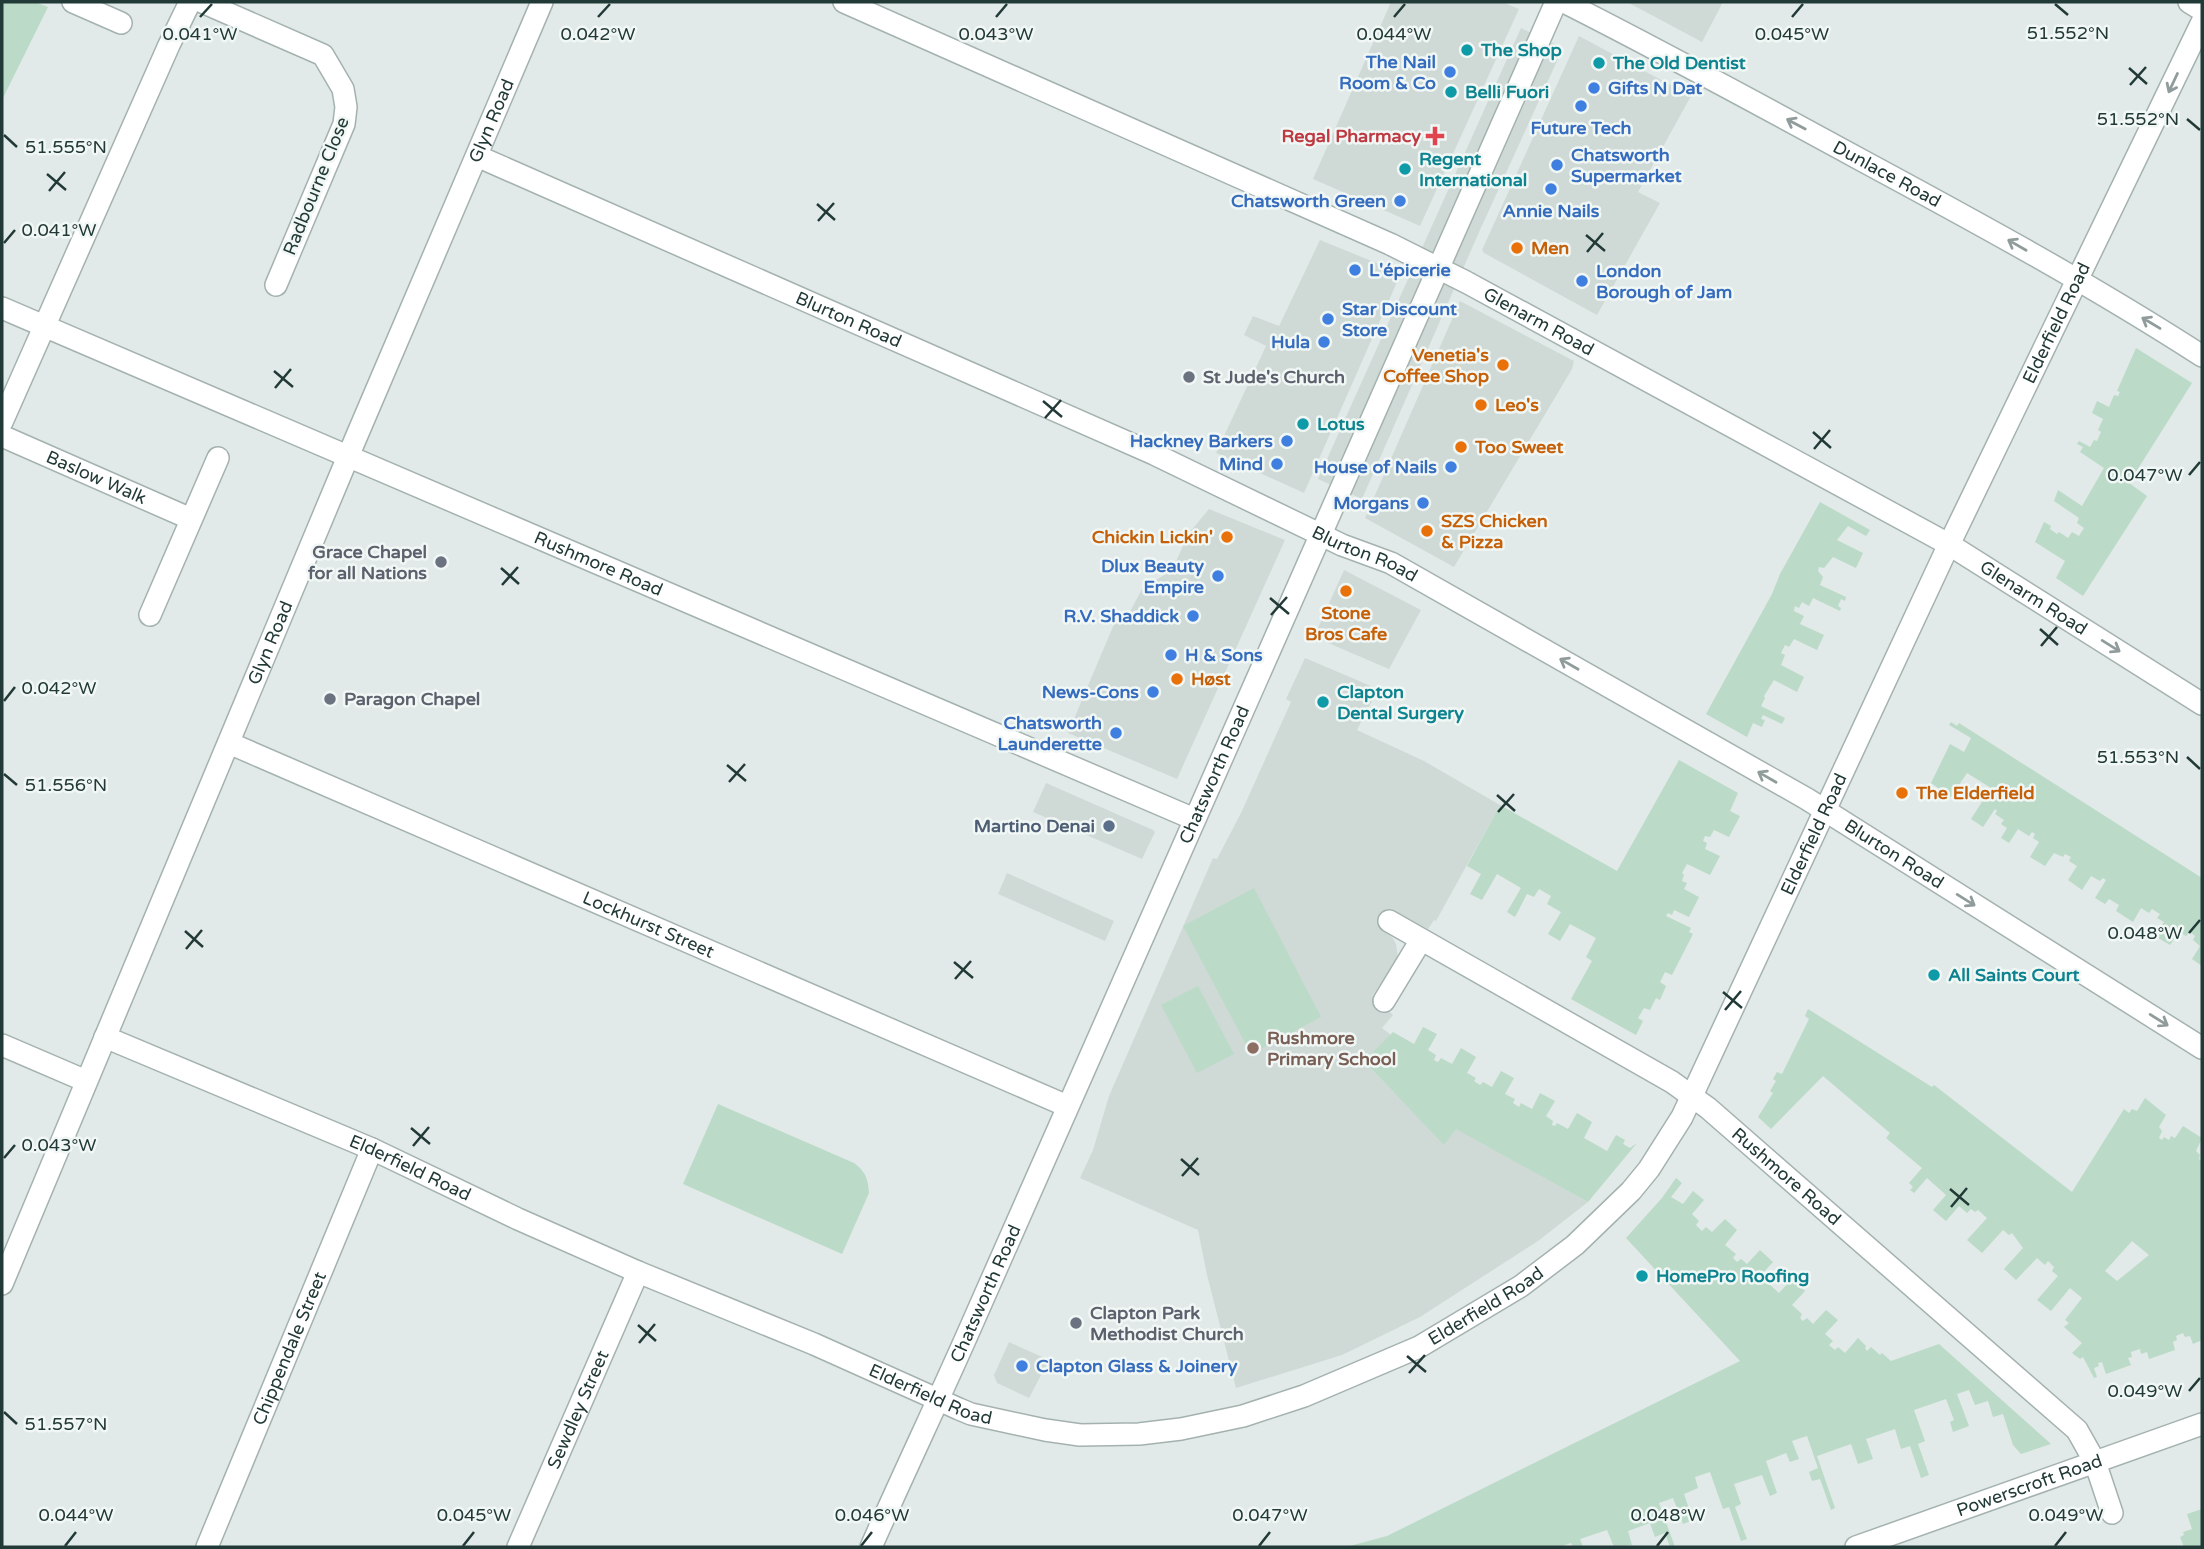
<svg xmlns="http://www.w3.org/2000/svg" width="2204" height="1549" viewBox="0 0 2204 1549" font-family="'Varela Round',sans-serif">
  <rect width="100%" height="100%" fill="#e1eae8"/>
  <path fill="#cfdad7" d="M1391,2H1502L1519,9L1420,226L1313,179Z
    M1627,2H1723L1702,42Z
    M1521,28L1563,48L1480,230L1362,499L1318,479Z
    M1579,36L1691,96L1638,192L1660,203L1597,315L1484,253L1482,250Z
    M1320,240L1401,273L1304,493L1216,453L1266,346L1244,335L1253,316L1279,326Z
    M1460,301L1574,361L1572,369L1454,567L1365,518Z
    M1209,509L1285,540L1177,779L1068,733L1117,617L1125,621L1142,589L1172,570L1189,533Z
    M1344,570L1421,610L1389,669L1314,637Z
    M1305,658L1378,689L1357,730L1424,761L1500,805L1436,921L1434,920L1428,929L1395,911L1383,931L1392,937L1396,944L1398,959L1372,996L1393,1015L1382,1028L1391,1035L1364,1061L1410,1109L1456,1128L1588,1202L1538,1241L1420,1317L1342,1355L1236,1388L1207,1275L1198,1230L1080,1178L1093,1150L1109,1096L1213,858L1217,859L1241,813L1291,702L1286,699Z
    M1046,783L1153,830L1155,832L1142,859L1033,812Z
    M1007,873L1114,921L1105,941L998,894Z
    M1009,1342L1049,1360L1029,1398L997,1383L994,1375Z"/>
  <path fill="#bbdac8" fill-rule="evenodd" d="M2,2H35L48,7L2,100Z
    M2136,348L2192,383L2129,483L2147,496L2083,596L2056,578L2065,561L2035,542L2044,522L2051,526L2050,529L2057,534L2059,532L2068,538L2072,532L2079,536L2084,528L2077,523L2079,518L2054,501L2058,490L2082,506L2104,468L2080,452L2083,447L2077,444L2079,441L2090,447L2094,440L2097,441L2101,432L2098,430L2103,419L2092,413L2097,401L2109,407L2114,395L2118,396L2120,392L2117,391Z
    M1820,502L1870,530L1866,536L1848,526L1837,540L1863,553L1856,568L1833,557L1824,568L1819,567L1818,571L1823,577L1820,585L1846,597L1845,601L1841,599L1838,606L1841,608L1840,611L1813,598L1809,606L1802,602L1799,608L1795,606L1794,611L1804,616L1800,624L1824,635L1817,650L1794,639L1789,647L1785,645L1781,653L1785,655L1781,665L1804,677L1797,692L1774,680L1764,696L1765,698L1761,706L1785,718L1782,724L1763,715L1761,719L1765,720L1762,727L1753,723L1747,737L1706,714L1772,594L1780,574Z
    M1951,722L1957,726L1959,723L2202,878V966L2192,959L2200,946L2193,940L2195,936L2190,932L2186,936L2179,932L2170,945L2155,936L2164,922L2157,918L2160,914L2152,909L2149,913L2141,908L2133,922L2116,911L2119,905L2109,899L2105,904L2095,898L2106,880L2103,878L2100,881L2091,876L2082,890L2068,880L2077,866L2069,861L2071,857L2065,854L2063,857L2054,853L2045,866L2030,857L2039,842L2033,838L2035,834L2032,832L2029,836L2018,829L2009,843L2001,838L2007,828L2001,824L2004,820L1995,814L1997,811L1995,809L1983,827L1971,819L1991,788L1967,773L1951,797L1931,783L1950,744L1964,752L1971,738L1949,725Z
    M1679,760L1738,793L1730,811L1740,816L1729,837L1714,830L1710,837L1705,836L1703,841L1707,843L1705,849L1720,856L1710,875L1687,864L1682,873L1684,875L1682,881L1687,883L1684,889L1699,897L1689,917L1674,910L1672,915L1668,913L1666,916L1691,928L1689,932L1693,934L1672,975L1665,972L1660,982L1666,986L1660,1000L1656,998L1650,1010L1644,1008L1638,1018L1643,1021L1636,1035L1571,999L1592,961L1586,957L1596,938L1570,924L1560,941L1548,934L1561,912L1547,904L1551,896L1539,889L1534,897L1527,894L1515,917L1507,912L1521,888L1497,874L1482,900L1470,894L1481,874L1467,866L1500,805L1617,871Z
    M1254,888L1321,1017L1251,1054L1183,926Z
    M1198,986L1234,1054L1197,1073L1161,1005Z
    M1808,1009L1932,1087L1934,1085L2072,1192L2124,1109L2129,1113L2132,1109L2137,1111L2145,1098L2166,1115L2159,1127L2162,1131L2159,1138L2162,1140L2164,1137L2169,1140L2171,1136L2175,1138L2183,1126L2202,1138L2196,1151L2200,1155L2199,1159L2202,1161V1340L2193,1344L2190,1336L2185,1337L2183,1333L2176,1336L2177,1340L2173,1342L2175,1350L2149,1359L2147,1352L2141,1354L2140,1349L2131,1352L2132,1357L2128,1358L2131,1365L2106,1374L2102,1362L2098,1363L2099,1366L2094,1368L2097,1377L2094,1378L2083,1357L2080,1359L2072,1353L2082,1343L2064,1327L2069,1323L2065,1320L2082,1298L2070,1288L2051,1311L2037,1300L2058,1276L2052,1271L2054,1267L2048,1261L2045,1265L2037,1258L2016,1280L2004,1269L2023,1248L2012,1233L2009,1235L2003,1230L1982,1253L1967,1240L1987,1218L1978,1210L1975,1212L1971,1209L1967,1213L1959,1206L1946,1221L1933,1210L1946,1195L1927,1178L1914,1193L1910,1190L1913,1187L1909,1183L1922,1168L1886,1138L1890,1133L1823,1076L1771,1129L1758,1117L1773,1093L1770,1091L1776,1081L1773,1079L1777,1072L1782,1074L1809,1019L1805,1016ZM2132,1241L2149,1255L2117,1281L2105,1271Z
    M1423,1027L1437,1034L1428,1050L1436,1055L1434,1060L1438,1062L1441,1058L1452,1064L1461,1048L1476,1057L1467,1073L1476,1078L1474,1081L1480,1085L1483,1082L1492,1087L1501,1071L1514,1078L1505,1094L1515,1099L1513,1103L1519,1107L1521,1103L1532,1109L1540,1093L1555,1101L1546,1116L1553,1121L1552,1125L1555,1126L1557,1123L1568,1129L1577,1113L1592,1122L1584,1138L1607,1151L1616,1135L1625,1140L1623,1144L1630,1148L1637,1143L1588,1202L1456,1129L1444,1145L1364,1061L1393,1032L1414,1044Z
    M718,1104L854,1163C866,1172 868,1179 869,1193L842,1254L683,1184Z
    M1676,1178L1682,1183L1671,1197L1683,1204L1693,1191L1704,1200L1692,1214L1699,1221L1696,1225L1702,1231L1706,1227L1712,1232L1725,1219L1737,1230L1725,1245L1736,1254L1733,1258L1737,1262L1741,1259L1747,1264L1760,1250L1773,1262L1760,1276L1779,1293L1792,1279L1805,1291L1792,1305L1802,1314L1800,1318L1803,1321L1807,1318L1813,1324L1826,1310L1838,1320L1825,1334L1833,1341L1829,1345L1835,1350L1838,1347L1845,1353L1858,1338L1866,1346L1865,1348L1867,1351L1871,1347L1880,1355L1882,1353L1891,1361L1939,1344L2051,1444L2021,1454L2013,1445L2003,1414L1993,1417L1988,1401L1975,1405L1969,1390L1957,1394L1969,1426L1953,1432L1950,1422L1954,1420L1946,1399L1914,1410L1925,1441L1918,1444L1929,1475L1921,1478L1910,1446L1901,1449L1895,1429L1866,1439L1873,1459L1858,1464L1851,1444L1817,1456L1835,1508L1831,1510L1820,1479L1812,1481L1809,1472L1818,1468L1807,1436L1792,1441L1799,1459L1790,1462L1786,1453L1766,1461L1777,1493L1770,1496L1762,1475L1734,1484L1741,1504L1735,1507L1747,1539L1741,1541L1729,1507L1723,1509L1710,1472L1695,1477L1698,1488L1684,1494L1693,1520L1683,1524L1673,1498L1659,1503L1675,1547H1670L1665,1533L1655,1537L1650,1523L1628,1531L1632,1545L1614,1547L1607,1530L1580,1539L1583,1547H1573L1571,1543L1559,1547H1346L1387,1536L1740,1361L1626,1238L1662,1198Z
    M2202,1509V1547H2184L2180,1537L2184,1535L2183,1532L2192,1529L2187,1514Z"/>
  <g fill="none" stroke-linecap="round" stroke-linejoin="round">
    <defs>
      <g id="minor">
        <path d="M73,2L121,23"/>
        <path d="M202,2L323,55L343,89L346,107L344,124L276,285"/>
        <path id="s1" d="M844,2L1390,244L1466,282L1950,545L2202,704"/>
        <path id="s2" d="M1564,2C1665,53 1764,107 1863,161C1978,223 2092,285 2202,356"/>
        <path d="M2189,2L2202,10"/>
        <path id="s3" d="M477,156L1154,454L1342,545L1391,563L1807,799L2202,1048"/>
        <path id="s4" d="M2,308L1194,819"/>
        <path d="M2,422L169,45L190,2"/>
        <path id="s5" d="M2,436L191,519"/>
        <path d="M150,615L218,458"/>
        <path id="s6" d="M229,743L1067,1106"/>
        <path id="s7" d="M1389,921L1672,1082L1708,1108L2077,1430L2095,1462L2112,1513"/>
        <path d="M1384,1001L1421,940"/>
        <path id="s8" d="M105,1037L372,1149L518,1219L638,1272L814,1344L959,1409L971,1414L1045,1430L1080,1435L1139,1434L1181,1429L1243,1416L1304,1396L1419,1347L1521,1286L1575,1245L1631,1191L1649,1169L1682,1117L1944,555L2202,22"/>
        <path d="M2,1045L86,1081"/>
        <path id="s9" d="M2,1284L355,440L542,2"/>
        <path id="s10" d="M207,1547L372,1149"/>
        <path id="s11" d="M518,1547L638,1272"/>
      </g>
      <g id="tertiary">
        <path id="s12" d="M871,1547C905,1470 942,1393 976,1315C1170,878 1360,439 1556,2"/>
        <path id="s13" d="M1856,1547L2202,1424"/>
      </g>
    </defs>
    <use href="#minor" stroke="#a4b2af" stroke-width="24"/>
    <use href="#tertiary" stroke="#a4b2af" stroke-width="24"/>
    <use href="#minor" stroke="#fff" stroke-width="21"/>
    <use href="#tertiary" stroke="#fff" stroke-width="21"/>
  </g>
  <defs><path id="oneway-shaft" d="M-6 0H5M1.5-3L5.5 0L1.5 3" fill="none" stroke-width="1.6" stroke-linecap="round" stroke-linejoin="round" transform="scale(1.75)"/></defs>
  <g stroke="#909c9b">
    <use href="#oneway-shaft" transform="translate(2173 83) rotate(115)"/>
    <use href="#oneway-shaft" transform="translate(1796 124) rotate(-152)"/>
    <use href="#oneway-shaft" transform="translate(2017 245) rotate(-150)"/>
    <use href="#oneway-shaft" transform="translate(2151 323) rotate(-149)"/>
    <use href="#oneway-shaft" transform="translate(2111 646) rotate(32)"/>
    <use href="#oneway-shaft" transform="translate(1569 664) rotate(-150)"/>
    <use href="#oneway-shaft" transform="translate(1767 777) rotate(-150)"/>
    <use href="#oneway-shaft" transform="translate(1966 900) rotate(32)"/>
    <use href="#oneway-shaft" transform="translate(2159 1020) rotate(32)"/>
  </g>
  <path fill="none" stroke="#223a37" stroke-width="2.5" d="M2055,4L2068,15M200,17L212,4M598,17L610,4M996,17L1007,4M1394,17L1405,4M1792,17L1803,4M2129,68L2147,84M2130,85L2146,67M2187,119L2200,130M4,135L17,147M47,174L66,190M49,191L65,172M817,204L835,220M818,221L834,203M1586,235L1605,251M4,243L15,230M1587,252L1603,233M274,371L293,387M275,388L291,369M1043,401L1062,417M1045,418L1061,400M1813,432L1831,448M1814,449L1830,430M2189,475L2200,462M501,568L519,584M502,585L518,567M1270,598L1289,614M1271,615L1287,597M2040,629L2058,645M2041,646L2057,627M4,701L15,687M2187,757L2200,769M727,765L746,781M4,774L17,785M729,782L745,764M1497,795L1515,811M1498,812L1514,794M185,931L203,947M2189,933L2200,920M186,949L202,930M954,962L973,978M955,979L971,961M1723,992L1742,1008M1725,1010L1741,991M411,1128L430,1144M413,1146L429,1127M4,1158L15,1145M1181,1159L1199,1175M1182,1176L1198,1158M1950,1189L1969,1205M1951,1207L1967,1188M638,1325L656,1341M639,1343L655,1324M1407,1356L1426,1372M1409,1373L1425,1355M2189,1391L2200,1378M4,1412L17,1424M65,1546L76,1532M463,1546L474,1532M861,1546L872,1532M1259,1546L1270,1532M1657,1546L1668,1532M2055,1546L2066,1532"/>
  <g fill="#0f9aa8" stroke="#f1f7f5" stroke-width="2.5">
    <circle cx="1467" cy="50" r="7"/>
    <circle cx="1599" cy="63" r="7"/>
    <circle cx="1451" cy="92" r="7"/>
    <circle cx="1405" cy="169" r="7"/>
    <circle cx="1303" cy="424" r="7"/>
    <circle cx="1323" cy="702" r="7"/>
    <circle cx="1934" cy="975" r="7"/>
    <circle cx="1642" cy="1276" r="7"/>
  </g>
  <g fill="#3f7fe0" stroke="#f1f7f5" stroke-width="2.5">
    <circle cx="1450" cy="72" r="7"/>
    <circle cx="1594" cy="88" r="7"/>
    <circle cx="1581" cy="106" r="7"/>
    <circle cx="1557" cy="165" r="7"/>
    <circle cx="1551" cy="189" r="7"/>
    <circle cx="1400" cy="201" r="7"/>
    <circle cx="1355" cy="270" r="7"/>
    <circle cx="1582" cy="281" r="7"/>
    <circle cx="1328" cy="319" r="7"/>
    <circle cx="1324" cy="342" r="7"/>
    <circle cx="1287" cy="441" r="7"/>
    <circle cx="1277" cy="464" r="7"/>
    <circle cx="1451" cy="467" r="7"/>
    <circle cx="1423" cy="503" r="7"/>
    <circle cx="1218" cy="576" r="7"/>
    <circle cx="1193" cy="616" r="7"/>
    <circle cx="1171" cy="655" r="7"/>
    <circle cx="1153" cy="692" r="7"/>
    <circle cx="1116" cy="733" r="7"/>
    <circle cx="1022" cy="1366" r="7"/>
  </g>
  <path fill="#e0444e" stroke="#f1f7f5" stroke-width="2.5" d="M1431.5 125.5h7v7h7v7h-7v7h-7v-7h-7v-7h7z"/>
  <g fill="#e8710a" stroke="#f1f7f5" stroke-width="2.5">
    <circle cx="1517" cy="248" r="7"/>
    <circle cx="1503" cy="365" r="7"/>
    <circle cx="1481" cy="405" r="7"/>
    <circle cx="1461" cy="447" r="7"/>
    <circle cx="1427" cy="531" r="7"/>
    <circle cx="1227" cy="537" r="7"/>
    <circle cx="1346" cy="591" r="7"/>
    <circle cx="1177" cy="679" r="7"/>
    <circle cx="1902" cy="793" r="7"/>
  </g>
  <g fill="#6b7280" stroke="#f1f7f5" stroke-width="2.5">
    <circle cx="1189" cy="377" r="7"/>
    <circle cx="441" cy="562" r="7"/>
    <circle cx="330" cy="699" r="7"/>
    <circle cx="1076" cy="1323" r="7"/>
  </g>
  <circle fill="#5c6f8a" stroke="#f1f7f5" stroke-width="2.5" cx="1109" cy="826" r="7"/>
  <circle fill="#8d6e63" stroke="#f1f7f5" stroke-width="2.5" cx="1253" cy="1048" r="7"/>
  <g text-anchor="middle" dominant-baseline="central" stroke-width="5" stroke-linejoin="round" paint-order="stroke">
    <g font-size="18" font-weight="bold" fill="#0d838f" stroke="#f1f7f5" text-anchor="start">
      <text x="1481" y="50">The Shop</text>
      <text x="1613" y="63">The Old Dentist</text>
      <text x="1465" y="92">Belli Fuori</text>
      <text x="1419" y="159">Regent<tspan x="1419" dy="21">International</tspan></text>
      <text x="1317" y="424">Lotus</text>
      <text x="1337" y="692">Clapton<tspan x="1337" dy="21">Dental Surgery</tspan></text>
      <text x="1948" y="975">All Saints Court</text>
      <text x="1656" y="1276">HomePro Roofing</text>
    </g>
    <g font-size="18" font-weight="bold" fill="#366cbe" stroke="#f1f7f5" text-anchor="end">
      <text x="1436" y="62">The Nail<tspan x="1436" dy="21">Room &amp; Co</tspan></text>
      <text x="1608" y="88" text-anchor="start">Gifts N Dat</text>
      <text x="1581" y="128" text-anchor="middle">Future Tech</text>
      <text x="1571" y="155" text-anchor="start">Chatsworth<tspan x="1571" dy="21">Supermarket</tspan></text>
      <text x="1386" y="201">Chatsworth Green</text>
      <text x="1551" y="211" text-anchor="middle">Annie Nails</text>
      <text x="1369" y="270" text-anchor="start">L'épicerie</text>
      <text x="1596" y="271" text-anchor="start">London<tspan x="1596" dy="21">Borough of Jam</tspan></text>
      <text x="1342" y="309" text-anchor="start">Star Discount<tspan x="1342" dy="21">Store</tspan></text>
      <text x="1310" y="342">Hula</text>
      <text x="1273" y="441">Hackney Barkers</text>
      <text x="1263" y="464">Mind</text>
      <text x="1437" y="467">House of Nails</text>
      <text x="1409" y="503">Morgans</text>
      <text x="1204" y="566">Dlux Beauty<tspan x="1204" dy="21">Empire</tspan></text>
      <text x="1179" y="616">R.V. Shaddick</text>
      <text x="1185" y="655" text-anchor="start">H &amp; Sons</text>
      <text x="1139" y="692">News-Cons</text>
      <text x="1102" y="723">Chatsworth<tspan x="1102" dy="21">Launderette</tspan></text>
      <text x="1036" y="1366" text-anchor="start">Clapton Glass &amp; Joinery</text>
    </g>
    <g font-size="18" fill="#223a37" stroke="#f1f7f5">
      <text stroke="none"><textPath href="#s9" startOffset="1262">Glyn Road</textPath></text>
      <text stroke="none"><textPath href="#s2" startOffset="366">Dunlace Road</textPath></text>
      <text transform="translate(316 186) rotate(-68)">Radbourne Close</text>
      <text stroke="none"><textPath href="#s3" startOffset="406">Blurton Road</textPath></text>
      <text stroke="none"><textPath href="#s1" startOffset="765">Glenarm Road</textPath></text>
      <text stroke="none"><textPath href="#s8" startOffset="2642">Elderfield Road</textPath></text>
      <text stroke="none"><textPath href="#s5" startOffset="103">Baslow Walk</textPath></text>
      <text stroke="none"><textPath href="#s3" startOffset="973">Blurton Road</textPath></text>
      <text stroke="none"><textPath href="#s4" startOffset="649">Rushmore Road</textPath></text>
      <text stroke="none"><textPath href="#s1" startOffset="1332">Glenarm Road</textPath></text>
      <text stroke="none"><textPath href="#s9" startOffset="695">Glyn Road</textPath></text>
      <text stroke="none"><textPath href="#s12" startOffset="845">Chatsworth Road</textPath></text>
      <text stroke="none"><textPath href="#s8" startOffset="2076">Elderfield Road</textPath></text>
      <text stroke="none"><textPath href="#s3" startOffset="1582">Blurton Road</textPath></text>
      <text stroke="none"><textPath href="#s6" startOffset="457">Lockhurst Street</textPath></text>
      <text stroke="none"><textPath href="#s8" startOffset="332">Elderfield Road</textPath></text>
      <text stroke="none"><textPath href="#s7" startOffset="474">Rushmore Road</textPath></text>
      <text stroke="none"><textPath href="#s12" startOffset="278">Chatsworth Road</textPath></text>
      <text stroke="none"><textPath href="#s8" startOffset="1488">Elderfield Road</textPath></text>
      <text stroke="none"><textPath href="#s10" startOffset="215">Chippendale Street</textPath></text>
      <text stroke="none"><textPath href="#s8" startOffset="900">Elderfield Road</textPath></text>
      <text stroke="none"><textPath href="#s11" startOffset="150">Sewdley Street</textPath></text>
      <text stroke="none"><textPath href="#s13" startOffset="184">Powerscroft Road</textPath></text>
    </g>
    <g font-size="18" font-weight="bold" fill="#be3a42" stroke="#f1f7f5" text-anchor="end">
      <text x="1421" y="136">Regal Pharmacy</text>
    </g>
    <g font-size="18" font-weight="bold" fill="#c56008" stroke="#f1f7f5" text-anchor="start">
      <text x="1531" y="248">Men</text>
      <text x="1489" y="355" text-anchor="end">Venetia's<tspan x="1489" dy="21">Coffee Shop</tspan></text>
      <text x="1495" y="405">Leo's</text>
      <text x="1475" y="447">Too Sweet</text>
      <text x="1441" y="521">SZS Chicken<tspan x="1441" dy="21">&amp; Pizza</tspan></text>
      <text x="1213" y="537" text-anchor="end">Chickin Lickin'</text>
      <text x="1346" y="613" text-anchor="middle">Stone<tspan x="1346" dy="21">Bros Cafe</tspan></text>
      <text x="1191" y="679">Høst</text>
      <text x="1916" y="793">The Elderfield</text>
    </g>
    <g font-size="18" font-weight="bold" fill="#5b616d" stroke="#f1f7f5" text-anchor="start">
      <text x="1203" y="377">St Jude's Church</text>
      <text x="427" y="552" text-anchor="end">Grace Chapel<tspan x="427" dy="21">for all Nations</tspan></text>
      <text x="344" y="699">Paragon Chapel</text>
      <text x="1090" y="1313">Clapton Park<tspan x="1090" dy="21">Methodist Church</tspan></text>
    </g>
    <g font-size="18" font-weight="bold" fill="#4e5e75" stroke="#f1f7f5" text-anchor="end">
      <text x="1095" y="826">Martino Denai</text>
    </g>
    <g font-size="18" font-weight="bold" fill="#785e54" stroke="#f1f7f5" text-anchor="start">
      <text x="1267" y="1038">Rushmore<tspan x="1267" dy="21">Primary School</tspan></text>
    </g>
  </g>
  <g font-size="18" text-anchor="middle" fill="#223a37" stroke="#f1f7f5" stroke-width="5" stroke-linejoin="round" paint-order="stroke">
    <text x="2068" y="39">51.552°N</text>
    <text x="200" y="40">0.041°W</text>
    <text x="598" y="40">0.042°W</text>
    <text x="996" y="40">0.043°W</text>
    <text x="1394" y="40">0.044°W</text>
    <text x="1792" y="40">0.045°W</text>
    <text x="2138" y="125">51.552°N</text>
    <text x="66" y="153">51.555°N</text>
    <text x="59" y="236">0.041°W</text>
    <text x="2145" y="481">0.047°W</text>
    <text x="59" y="694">0.042°W</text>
    <text x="2138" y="763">51.553°N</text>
    <text x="66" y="791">51.556°N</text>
    <text x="2145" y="939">0.048°W</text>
    <text x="59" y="1151">0.043°W</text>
    <text x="2145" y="1397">0.049°W</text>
    <text x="66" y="1430">51.557°N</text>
    <text x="76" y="1521">0.044°W</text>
    <text x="474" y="1521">0.045°W</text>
    <text x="872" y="1521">0.046°W</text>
    <text x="1270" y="1521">0.047°W</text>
    <text x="1668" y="1521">0.048°W</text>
    <text x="2066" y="1521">0.049°W</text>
  </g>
  <rect width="2204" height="1549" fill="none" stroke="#223a37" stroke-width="7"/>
</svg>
